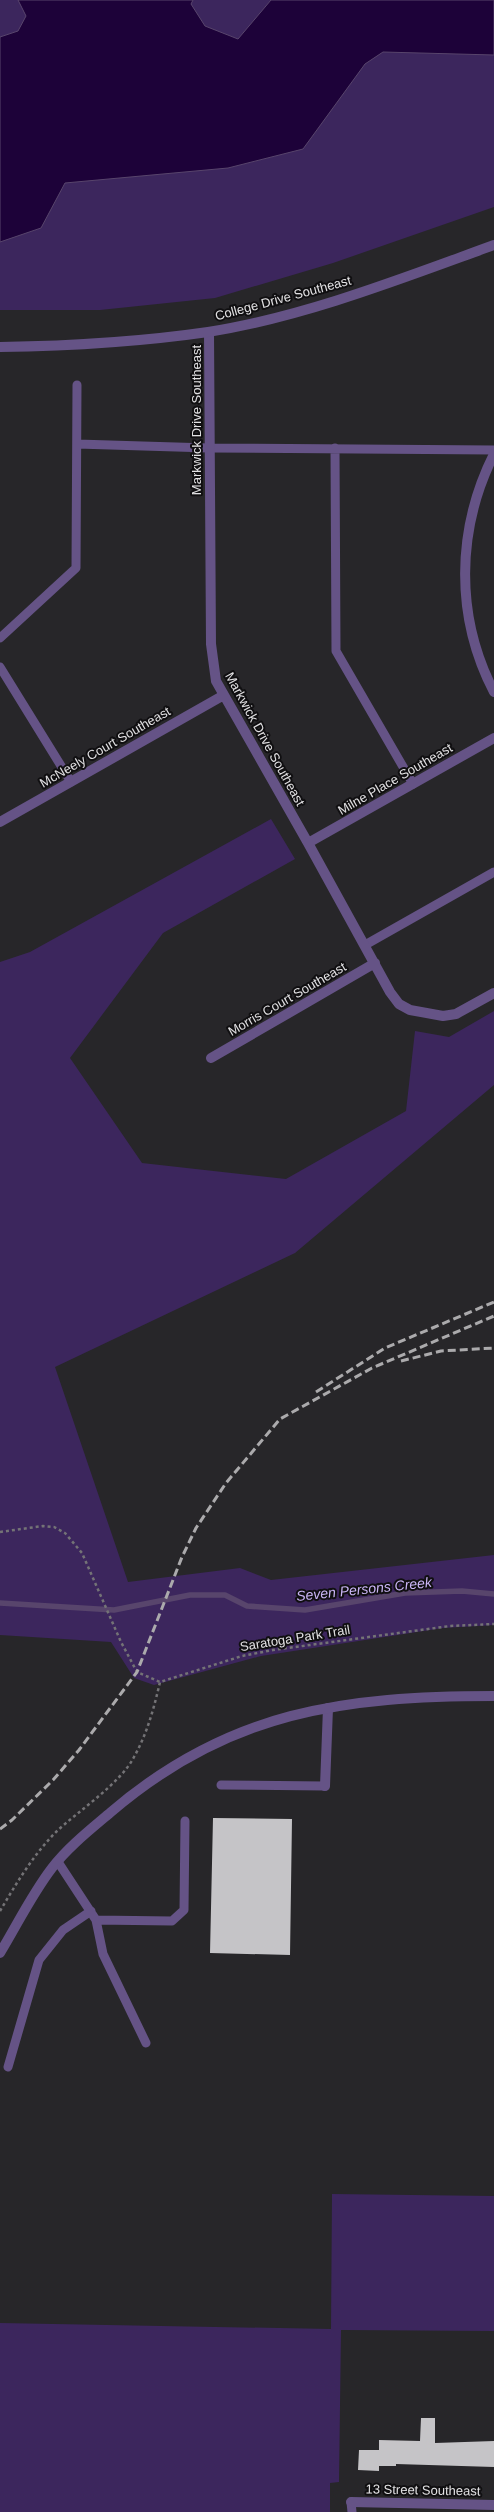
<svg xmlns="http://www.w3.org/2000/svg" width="494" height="2512" viewBox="0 0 494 2512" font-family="Arial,sans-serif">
  <rect width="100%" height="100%" fill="#272629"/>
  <path fill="#3c265d" d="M0,0H494V207L333,263L215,298L100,310H0Z
    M271,819L295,859L163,933L70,1058L142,1163L286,1179L406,1111L415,1031L449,1037L494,1011V1085L295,1253L55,1367L128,1582L240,1568L271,1580L494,1555V1625L443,1628L261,1656L154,1685L134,1678L111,1642L0,1635V962L30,952Z
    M332,2194L494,2196V2331L341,2330L339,2482L330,2483V2512H0V2323L331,2329Z"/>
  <path fill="#1d0239" stroke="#58456c" d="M18,0H193L191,4L205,26L238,39L271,0H494V55L383,52L365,64L303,149L228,168L65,183L41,228L0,242V37L18,31L26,16Z"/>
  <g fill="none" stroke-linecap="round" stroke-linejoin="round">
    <path stroke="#58456c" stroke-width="5.5" d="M0,1603L114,1610L190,1595H225L247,1606L305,1610L405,1593L462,1591L494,1594"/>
  </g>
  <path fill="#c5c4c7" d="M213,1818L292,1819L290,1955L210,1953Z
    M421,2418H435V2443L494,2441V2467L396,2464V2466H379V2471L358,2470L359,2450H379V2440L420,2441Z"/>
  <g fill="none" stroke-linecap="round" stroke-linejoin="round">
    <path stroke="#747376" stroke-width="2.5" stroke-dasharray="3 3" stroke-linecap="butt" d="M0,1532L43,1526L54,1527L65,1533L82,1553L121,1642L137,1672L160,1682L242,1656L273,1650L450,1626L494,1624
      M0,1911C16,1884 33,1855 56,1832C78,1811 120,1784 134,1757C147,1734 154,1708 160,1682"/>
    <path stroke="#655386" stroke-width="9" d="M77,444L209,448L494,450
      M335,448L336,651L413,784
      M0,638L76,568L77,385
      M0,667L71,782
      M365,945L494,872
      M221,1785L325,1786
      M58,1862L96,1920L103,1954L146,2043
      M96,1920L172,1921L184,1910L185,1821
      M8,2067L39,1960L63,1930L91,1911
      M351,2502L352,2512"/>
    <path stroke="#655386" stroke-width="10" d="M209,332L211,644L216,681L308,843L390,992L399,1004L410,1010L443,1016L456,1014L494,993
      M494,454C456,530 455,617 494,692
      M0,822L224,695
      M308,843L494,738
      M211,1058L375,963
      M325,1786L328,1708
      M351,2502L494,2505"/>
    <path stroke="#655386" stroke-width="10" d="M0,347C69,346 139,342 208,332C304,317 403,278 494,245
      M0,1953C17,1925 32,1894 52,1868C68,1847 91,1829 111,1812C229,1711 344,1696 494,1696"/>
    <path stroke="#abaaac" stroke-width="3" stroke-dasharray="8 4" stroke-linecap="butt" d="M401,1361L441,1351L494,1348
      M316,1392L385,1348L494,1302
      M0,1829L12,1820L53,1780L79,1750L137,1672L182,1557L196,1528L226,1483L280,1419L372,1368L494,1316"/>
  </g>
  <g text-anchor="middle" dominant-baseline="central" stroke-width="4" stroke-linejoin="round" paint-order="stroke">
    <g font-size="13" fill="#e2e1e3" stroke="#100f11">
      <text transform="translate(283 298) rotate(-15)">College Drive Southeast</text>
      <text transform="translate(196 420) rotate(-90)">Markwick Drive Southeast</text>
      <text transform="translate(265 739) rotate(61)">Markwick Drive Southeast</text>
      <text transform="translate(105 747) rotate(-30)">McNeely Court Southeast</text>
      <text transform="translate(395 779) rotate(-30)">Milne Place Southeast</text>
      <text transform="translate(287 999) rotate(-30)">Morris Court Southeast</text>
      <text transform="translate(295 1638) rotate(-9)">Saratoga Park Trail</text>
      <text transform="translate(423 2490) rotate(1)">13 Street Southeast</text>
    </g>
    <g font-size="14" font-style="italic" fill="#cab5f5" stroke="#100f11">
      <text transform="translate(364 1589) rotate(-6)">Seven Persons Creek</text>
    </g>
  </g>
</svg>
